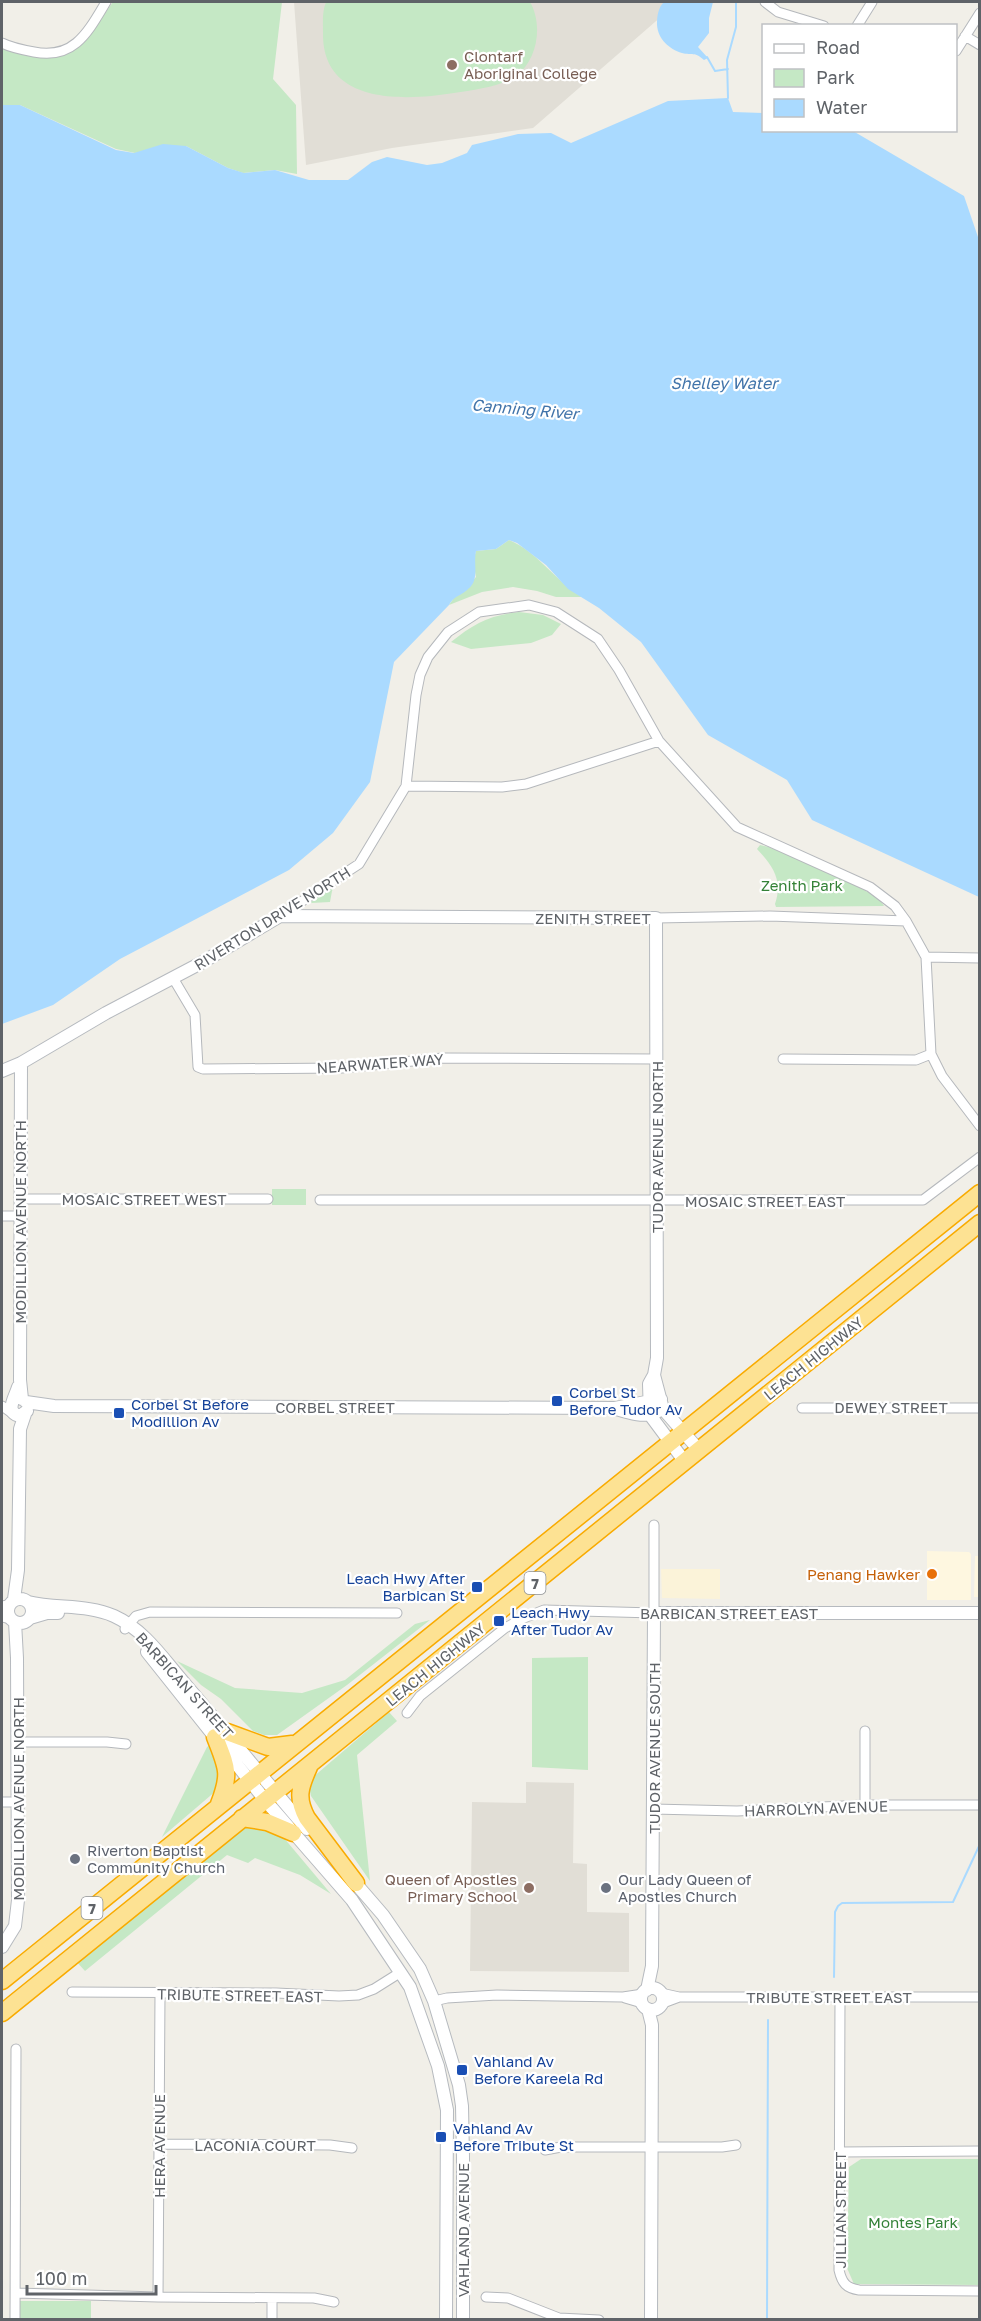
<svg xmlns="http://www.w3.org/2000/svg" width="981" height="2321" viewBox="0 0 981 2321" font-family="'Golos Text',sans-serif">
  <rect width="100%" height="100%" fill="#f1efe8"/>
  <path fill="#fef7e0" d="M927,1551L969,1552L971,1554V1600H927Z
    M975,1556H979V1597H974Z"/>
  <path fill="#e1ded6" d="M294,2H678L533,128L392,148L306,165Z
    M526,1782L574,1783L573,1863L587,1864V1912L629,1913V1972L470,1971L472,1802L526,1803Z"/>
  <path fill="#c5e8c5" d="M113,2H282L273,79L296,105L297,174L275,170L243,173L228,168L186,146L135,153L116,149L20,105H2V48C19,52 55,63 71,52C89,41 101,18 113,2Z
    M326,2H530C543,24 538,60 516,76C500,87 473,90 454,93C404,101 322,105 323,33C323,22 322,12 326,2Z
    M509,540C538,552 555,581 582,597H556L537,591L513,587L482,592L449,605L456,595L461,593L476,577L473,562L476,551L496,549Z
    M519,612L543,615L561,624L552,635L531,643L471,649L451,642C473,624 490,615 519,612Z
    M760,845L769,847C790,856 877,889 884,906L776,907L775,904C783,880 773,866 757,849Z
    M338,878L332,891L330,902L293,904Z
    M272,1189H306V1205H272Z
    M430,1620L347,1685L277,1735H264L253,1731L221,1699L201,1685L177,1661L235,1688L302,1693L345,1680L415,1624Z
    M588,1657V1770L532,1767V1658Z
    M389,1712L397,1721L357,1755L370,1881L311,1796L309,1787L312,1778Z
    M211,1744L220,1762L217,1790L162,1837L207,1747Z
    M245,1823L267,1829L284,1838L331,1894L300,1875L255,1858L248,1863L227,1855L85,1971L75,1960Z
    M861,2159H979V2285L854,2284L847,2268L849,2167Z
    M20,2301H91V2319H20Z"/>
  <path fill="#fbf3d9" d="M661,1569H720V1599L662,1598Z"/>
  <path fill="#aadaff" d="M664,2H713L709,18V33L698,47L708,58L704,60C694,51 693,56 682,53C669,49 658,39 657,25C657,16 658,8 664,2Z
    M728,98L733,112L763,113L764,130L853,131L964,196L979,240V897L812,820L787,780L708,735L641,642L599,608L568,589L546,565L517,543L509,540L496,549L476,551C473,564 480,580 468,589C460,597 456,594 449,605L394,662L370,782L333,833L289,870L120,959L53,1005L2,1024V105H20L116,150L134,153L163,144L186,146L228,168L244,173L275,170L309,180H348L372,162L387,157L427,165L442,163L467,153L472,145L518,134L551,133L571,143L668,101Z"/>
  <g fill="none" stroke-linecap="round" stroke-linejoin="round">
    <path stroke="#aadaff" stroke-width="2" d="M707,57L715,71L728,69
      M728,98L727,60L736,27V2
      M834,1977L835,1912L838,1906L842,1903L953,1902L980,1844
      M767,2320L768,2020"/>
    <defs>
      <path id="street" d="M765,2L778,12L824,26
        M857,26L872,2
        M965,36L980,45
        M2,43C12,48 23,50 34,52C74,60 88,32 106,2
        M956,51L980,13
        M406,786L502,787L526,784L659,741
        M281,915L359,864L406,786L416,695L420,675L428,657L448,632L479,612L529,605L556,612L598,639L619,670L659,741L737,827L870,887L895,906L906,921L926,957L931,1054L942,1076L980,1126
        M656,918L770,916L906,921
        M926,957L980,958
        M173,978L195,1015L198,1067L203,1069L342,1068L443,1058L657,1059
        M783,1059L916,1060L931,1054
        M21,1199H268
        M320,1200H923L980,1157
        M2,1216H20
        M2,1406L12,1413
        M802,1408H980
        M2,1606L8,1605
        M2,1617L10,1619
        M125,1629L136,1616L150,1612L397,1613
        M407,1713L420,1696L505,1628L524,1618L544,1610L654,1613V1525
        M18,1742H107L126,1744
        M2,1802H19
        M865,1805V1731
        M653,1809L737,1811L865,1805H980
        M72,1992L276,1993L339,1996L358,1995L374,1989L401,1972
        M661,1993L679,1997H980
        M840,1997L839,2270C842,2283 846,2288 859,2290L980,2291
        M625,1998L642,2003
        M434,2001L447,1998L497,1995L623,1997L643,1994
        M663,2003L679,1997
        M158,2144L330,2145L352,2148
        M545,2150L561,2147H722L736,2145
        M840,2152L980,2151
        M16,2293L158,2297L314,2298L334,2302
        M158,2297L160,1994
        M486,2297L508,2298L559,2318L599,2320
        M15,2320L16,2049
        M272,2320V2299"/>
      <path id="secondary" d="M21,1063L20,1380L22,1399
        M2,1071L21,1063L106,1013L201,963L280,916L656,918L657,1358L654,1375L649,1384L650,1415L685,1462
        M654,1375L663,1409L699,1450
        M18,1387C15,1398 4,1412 20,1416L27,1411
        M26,1402L54,1406L615,1408L661,1399
        M616,1409C629,1413 645,1418 657,1412
        M8 1611a12 12 0 1 1 24 0a12 12 0 1 1-24 0Z
        M14,1599L18,1570L20,1429L25,1414
        M28,1602C56,1609 87,1604 114,1616C145,1630 164,1660 186,1685C227,1733 266,1782 307,1829
        M30,1618L47,1613H58
        M147,1652L265,1800L352,1900L410,1987L438,2066L447,2110L446,2320
        M351,1878L383,1915L420,1969L434,2001L459,2085L462,2106L463,2157V2320
        M2,1947L15,1926L18,1900L17,1658L15,1622
        M641 1999a11 11 0 1 1 22 0a11 11 0 1 1-22 0Z
        M647,1990L652,1966L654,1613H980
        M648,2009L652,2025L651,2320"/>
      <path id="highway" d="M227,1732L268,1747L292,1744
        M215,1737C227,1768 231,1773 219,1804
        M309,1767C300,1787 296,1798 307,1818L356,1883
        M242,1818L267,1822L293,1833
        M2,1981L980,1193
        M2,2013L980,1223"/>
    </defs>
    <use href="#street" stroke="#b5b8bc" stroke-width="11"/>
    <use href="#secondary" stroke="#b6babf" stroke-width="14"/>
    <use href="#highway" stroke="#f9ab00" stroke-width="19"/>
    <use href="#street" stroke="#fff" stroke-width="9"/>
    <use href="#secondary" stroke="#fff" stroke-width="12"/>
    <use href="#highway" stroke="#fde293" stroke-width="16"/>
  </g>
  <g fill="#8d6e63" stroke="#fff" stroke-width="2">
    <circle cx="452" cy="65" r="6"/>
    <circle cx="529" cy="1888" r="6"/>
  </g>
  <g fill="#1a4fb4" stroke="#fff" stroke-width="2">
    <rect x="551" y="1395" width="12" height="12" rx="3"/>
    <rect x="113" y="1407" width="12" height="12" rx="3"/>
    <rect x="471" y="1581" width="12" height="12" rx="3"/>
    <rect x="493" y="1615" width="12" height="12" rx="3"/>
    <rect x="456" y="2064" width="12" height="12" rx="3"/>
    <rect x="435" y="2131" width="12" height="12" rx="3"/>
  </g>
  <circle fill="#e8710a" stroke="#fff" stroke-width="2" cx="932" cy="1574" r="6"/>
  <g fill="#6b7280" stroke="#fff" stroke-width="2">
    <circle cx="75" cy="1859" r="6"/>
    <circle cx="606" cy="1888" r="6"/>
  </g>
  <g text-anchor="middle" dominant-baseline="central" stroke-width="4.5" stroke-linejoin="round" paint-order="stroke">
    <g fill="#fff" stroke="#8f9295" stroke-width="1.5">
      <rect x="524.5" y="1572" width="21" height="22" rx="4.5"/>
      <rect x="81.5" y="1897" width="21" height="22" rx="4.5"/>
    </g>
    <g font-size="14" font-weight="bold" fill="#5f6368">
      <text x="535" y="1583">7</text>
      <text x="92" y="1908">7</text>
    </g>
    <g font-size="15" fill="#785e54" stroke="#fff" text-anchor="start">
      <text x="464" y="56">Clontarf<tspan x="464" dy="17">Aboriginal College</tspan></text>
      <text x="517" y="1879" text-anchor="end">Queen of Apostles<tspan x="517" dy="17">Primary School</tspan></text>
    </g>
    <g font-size="15" fill="#348238" stroke="#fff">
      <text x="802" y="885">Zenith Park</text>
      <text x="913" y="2222">Montes Park</text>
    </g>
    <g font-size="15" fill="#5f6368" stroke="#fff">
      <text transform="translate(272 918) rotate(-32)">RIVERTON DRIVE NORTH</text>
      <text x="593" y="918">ZENITH STREET</text>
      <text transform="translate(380 1063) rotate(-4)">NEARWATER WAY</text>
      <text transform="translate(657 1147) rotate(-90)">TUDOR AVENUE NORTH</text>
      <text x="144" y="1199">MOSAIC STREET WEST</text>
      <text x="765" y="1201">MOSAIC STREET EAST</text>
      <text transform="translate(20 1222) rotate(-90)">MODILLION AVENUE NORTH</text>
      <text transform="translate(813 1358) rotate(-39)">LEACH HIGHWAY</text>
      <text x="335" y="1407">CORBEL STREET</text>
      <text x="891" y="1407">DEWEY STREET</text>
      <text x="729" y="1613">BARBICAN STREET EAST</text>
      <text transform="translate(435 1664) rotate(-39)">LEACH HIGHWAY</text>
      <text transform="translate(185 1685) rotate(48)">BARBICAN STREET</text>
      <text transform="translate(654 1748) rotate(-90)">TUDOR AVENUE SOUTH</text>
      <text transform="translate(18 1799) rotate(-90)">MODILLION AVENUE NORTH</text>
      <text transform="translate(816 1808) rotate(-2)">HARROLYN AVENUE</text>
      <text transform="translate(240 1995) rotate(1)">TRIBUTE STREET EAST</text>
      <text x="829" y="1997">TRIBUTE STREET EAST</text>
      <text x="255" y="2145">LACONIA COURT</text>
      <text transform="translate(159 2146) rotate(-90)">HERA AVENUE</text>
      <text transform="translate(840 2210) rotate(-90)">JILLIAN STREET</text>
      <text transform="translate(463 2230) rotate(-90)">VAHLAND AVENUE</text>
    </g>
    <g font-size="15" fill="#164399" stroke="#fff" text-anchor="start">
      <text x="569" y="1392">Corbel St<tspan x="569" dy="17">Before Tudor Av</tspan></text>
      <text x="131" y="1404">Corbel St Before<tspan x="131" dy="17">Modillion Av</tspan></text>
      <text x="465" y="1578" text-anchor="end">Leach Hwy After<tspan x="465" dy="17">Barbican St</tspan></text>
      <text x="511" y="1612">Leach Hwy<tspan x="511" dy="17">After Tudor Av</tspan></text>
      <text x="474" y="2061">Vahland Av<tspan x="474" dy="17">Before Kareela Rd</tspan></text>
      <text x="453" y="2128">Vahland Av<tspan x="453" dy="17">Before Tribute St</tspan></text>
    </g>
    <g font-size="15" fill="#c56008" stroke="#fff" text-anchor="end">
      <text x="920" y="1574">Penang Hawker</text>
    </g>
    <g font-size="15" fill="#5b616d" stroke="#fff" text-anchor="start">
      <text x="87" y="1850">Riverton Baptist<tspan x="87" dy="17">Community Church</tspan></text>
      <text x="618" y="1879">Our Lady Queen of<tspan x="618" dy="17">Apostles Church</tspan></text>
    </g>
    <g font-size="16" font-style="italic" fill="#4174aa" stroke="#fff">
      <text x="724" y="383">Shelley Water</text>
      <text transform="translate(525 409) rotate(5)">Canning River</text>
    </g>
  </g>
  <rect width="981" height="2321" fill="none" stroke="#5f6368" stroke-width="6"/>
  <rect x="762" y="24" width="195" height="108" fill="#ffffff" stroke="#bfc1c3" stroke-width="1.5"/>
  <rect x="774" y="44" width="30" height="9" fill="#ffffff" stroke="#bfc1c3" stroke-width="1.5"/>
  <text x="816" y="54" font-size="18" fill="#5f6368">Road</text>
  <rect x="774" y="69" width="30" height="18" fill="#c5e8c5" stroke="#bfc1c3" stroke-width="1.5"/>
  <text x="816" y="84" font-size="18" fill="#5f6368">Park</text>
  <rect x="774" y="99" width="30" height="18" fill="#aadaff" stroke="#bfc1c3" stroke-width="1.5"/>
  <text x="816" y="114" font-size="18" fill="#5f6368">Water</text>
  <path d="M27 2285v9h129v-9" fill="none" stroke="#5f6368" stroke-width="3"/>
  <text x="36" y="2285" font-size="18" fill="#5f6368" stroke="#ffffff" stroke-width="4.5" paint-order="stroke">100 m</text>
</svg>
